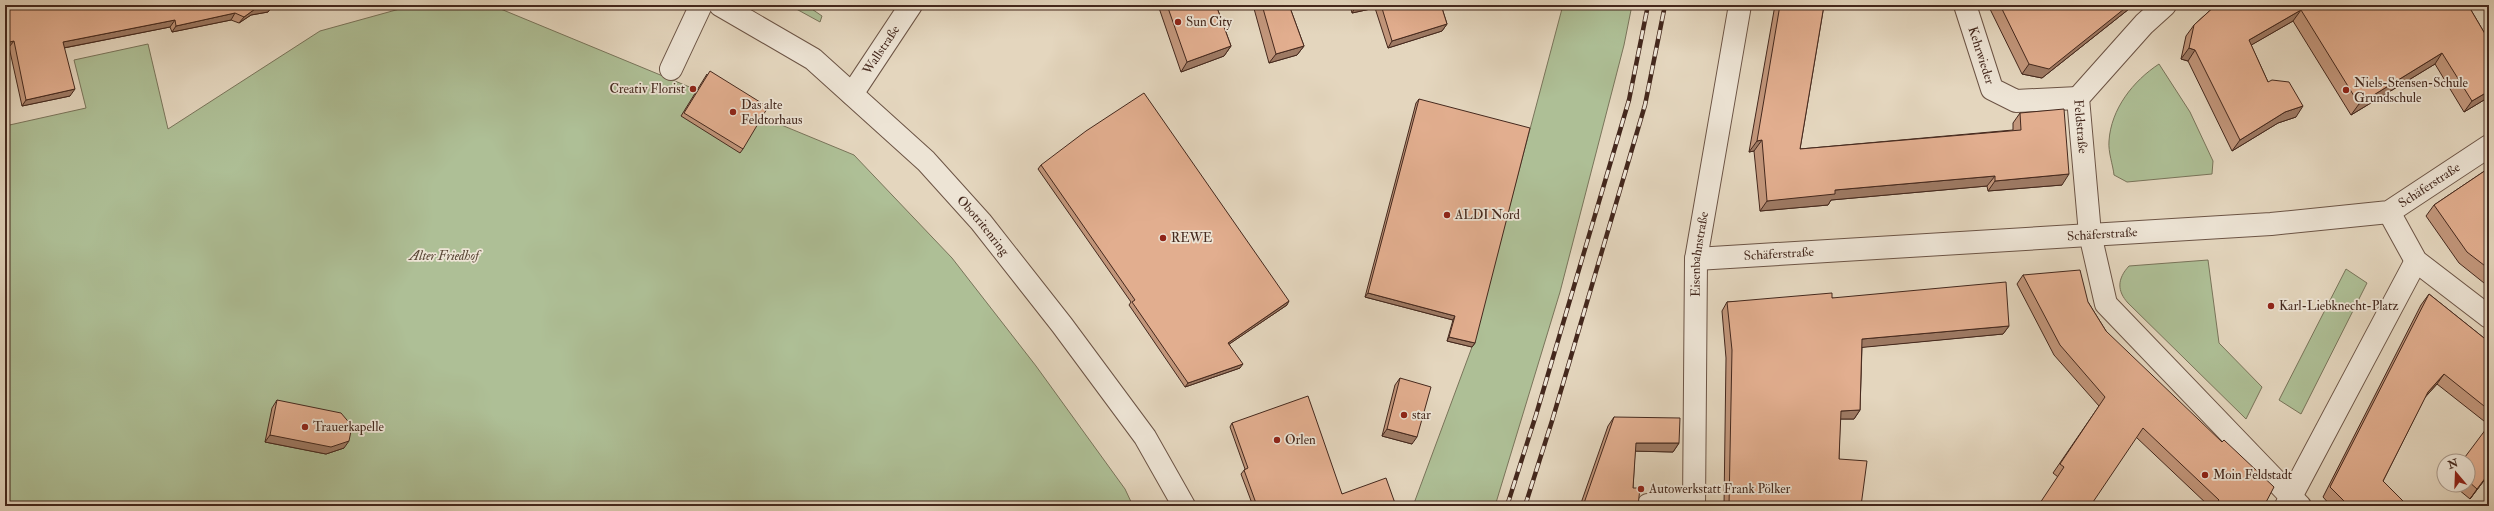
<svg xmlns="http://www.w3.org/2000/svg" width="2494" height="511" viewBox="0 0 2494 511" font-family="'IM FELL Double Pica',serif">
  <rect width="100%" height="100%" fill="#e4d6be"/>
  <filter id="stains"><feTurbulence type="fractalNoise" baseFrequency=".005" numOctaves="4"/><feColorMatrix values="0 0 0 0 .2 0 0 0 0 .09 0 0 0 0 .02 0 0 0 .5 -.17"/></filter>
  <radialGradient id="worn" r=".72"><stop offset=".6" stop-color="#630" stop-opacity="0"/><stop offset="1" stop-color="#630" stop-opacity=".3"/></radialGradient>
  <path fill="#aebf96" stroke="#79745a" d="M414,5H491L854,155L952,258L1036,366L1125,489L1133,506H5V126L86,108L74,60L148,44L168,129L320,31Z
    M789,5H806L822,16L820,22Z
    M1563,5H1632L1624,45L1560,292L1495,506H1413L1472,347Z
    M2159,64L2190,112L2213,161L2212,174L2127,182L2114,175C2113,165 2108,152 2109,141C2111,109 2133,81 2159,64Z
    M2208,260L2219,343L2262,387L2246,419L2128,303C2117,291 2117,279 2129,266Z
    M2346,269L2367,283L2301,414L2279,400Z"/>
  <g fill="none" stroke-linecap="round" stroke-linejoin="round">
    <defs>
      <g id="minor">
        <path id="s1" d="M720,5L813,59L926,161L981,222L1062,325L1145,437L1184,506"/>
        <path id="s2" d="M1965,5L1992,89L2016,101L2078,98"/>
        <path id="s3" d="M2165,5L2144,24L2078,98L2090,234L2106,304L2300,506"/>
        <path d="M671,69L701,5"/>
        <path id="s4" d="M852,94L911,5"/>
        <path d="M2389,212L2416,261L2489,317"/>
        <path id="s5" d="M1696,259L2271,224L2389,212L2489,146"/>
        <path d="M1648,505L1694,503"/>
        <path id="s6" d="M1694,506L1696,259L1740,5"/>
        <path d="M2286,506L2416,261"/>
      </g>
    </defs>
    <use href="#minor" stroke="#6c5445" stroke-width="24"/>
    <use href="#minor" stroke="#ede4d5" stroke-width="22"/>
    <defs>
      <path id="rail" d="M1507,506L1536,415L1629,100L1648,5
        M1525,506L1552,421L1645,105L1665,5"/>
    </defs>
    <use href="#rail" stroke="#44281d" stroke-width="4.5"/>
    <use href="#rail" stroke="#ede4d5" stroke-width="3" stroke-dasharray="9" stroke-linecap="butt"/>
  </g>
  <path fill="#c2967b" stroke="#44281d" d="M273,5L268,12L251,15L239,23L231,20L172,32L170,27L64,48L70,96L22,106L9,47L5,48V10Z
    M1158,5H1216L1231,46L1224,56L1181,72Z
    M1253,5H1289L1304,46L1297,55L1269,63Z
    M1350,5H1441L1447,24L1442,31L1388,48L1375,8L1352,13Z
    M1775,5H1824L1800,149L2013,130V123L2020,113L2062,185L1988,191L1987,186L1831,200L1828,205L1760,211L1754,151L1749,152Z
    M1988,5H2134L2042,78L2022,74Z
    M2216,5H2468L2488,39H2489V97L2464,112L2435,64L2351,115L2293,21L2251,45L2268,82L2296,117L2278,123L2232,151L2188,61L2181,59L2186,36L2194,25Z
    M707,74L743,149L740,153L681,116Z
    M1419,99L1475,343L1472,347L1447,341L1453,320L1365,297L1416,103Z
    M1041,165L1287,305L1229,344L1240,368L1185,387L1129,305L1131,302L1038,169Z
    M2489,168V287L2459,263L2426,216L2434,205Z
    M2023,275L2088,302L2106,331L2264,506H2209L2136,437L2058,477L2053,473L2099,406L2054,355L2017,284Z
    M2429,294L2489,342V474L2470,499L2453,485H2468V461L2489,425L2437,384L2425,397L2383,481L2408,506H2331L2323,497L2421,305Z
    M1832,298L2009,326L2003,334L1862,347L1860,410L1854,419H1840L1839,459L1861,506H1724L1726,358L1722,311L1727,302Z
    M1400,378L1412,444L1382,436L1395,385Z
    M277,400L344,448L326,454L265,442L272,408Z
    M1614,417L1679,443L1673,452L1635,451L1633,488L1638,506H1580L1608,426Z
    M1232,423L1342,494L1396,506H1253L1241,474L1245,469L1230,427Z"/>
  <path fill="#9e7a64" stroke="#44281d" d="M273,5L268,12L251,15L239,23L244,17L255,9Z
    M1361,5H1377L1375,8L1352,13L1356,6Z
    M2129,5H2134L2042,78L2022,74L2029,64Z
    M2301,10L2293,21L2241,51L2249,40Z
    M235,13L231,20L172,32L176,26Z
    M175,20L170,27L58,49L63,42Z
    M1447,24L1442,31L1388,48L1392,41Z
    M14,41L9,47L5,48V43Z
    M1231,46L1224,56L1181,72L1187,62Z
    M1304,46L1297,55L1269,63L1276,54Z
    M2189,48L2195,50L2188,61L2181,59Z
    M2442,53L2435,64L2351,115L2359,104Z
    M75,89L70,96L22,106L26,100Z
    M2489,91V97L2464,112L2472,101Z
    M2303,106L2296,117L2278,123L2232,151L2240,140L2285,112Z
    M1762,140L1754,151L1749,152L1757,141Z
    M2069,174L2062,185L1988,191L1995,181Z
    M1995,176L1987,186L1831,200L1828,205L1760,211L1767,201L1835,190Z
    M1368,293L1455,316L1453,320L1365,297Z
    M1289,301L1287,305L1225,347L1228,343Z
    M2009,326L2003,334L1856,348L1862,339Z
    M1449,337L1475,343L1472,347L1447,341Z
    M1243,364L1240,368L1185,387L1188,383Z
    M2444,374L2437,384L2421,402L2428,392Z
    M1860,410L1854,419H1835L1841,411Z
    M1387,429L1417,437L1412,444L1382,436Z
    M270,435L349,441L344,448L326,454L265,442Z
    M1636,443H1679L1673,452L1630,451Z
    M2489,473V474L2470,499L2477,489Z"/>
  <path fill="#e2ae8f" stroke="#44281d" d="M29,5H273L255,9L244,17L235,13L176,26L175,20L63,42L75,89L26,100L14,41L5,43V10Z
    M1167,5H1216L1231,46L1187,62Z
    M1262,5H1289L1304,46L1276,54Z
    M1381,5H1441L1447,24L1392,41Z
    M1780,5H1824L1800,149L2021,130L2020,113L2064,109L2069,174L1995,181V176L1835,190V194L1767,201L1762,140L1757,141Z
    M2000,5H2129L2049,69L2029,64Z
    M2216,5H2468L2488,39H2489V91L2472,101L2442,53L2359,104L2301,10L2249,40L2268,82L2272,80L2289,82L2303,106L2285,112L2240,140L2195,50L2189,48L2194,25Z
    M710,71L768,107L743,149L684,113Z
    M1144,93L1289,301L1228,343L1243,364L1188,383L1132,302L1135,300L1041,165L1086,131Z
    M1419,99L1530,128L1475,343L1449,337L1455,316L1368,293Z
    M2489,168V269L2467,252L2434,205Z
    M2080,270L2088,302L2106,331L2222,442L2224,440L2274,487L2264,506H2215L2219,500L2143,428L2091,505L2093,506H2038L2064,467L2060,464L2105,397L2060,345L2023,275Z
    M2006,282L2009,326L1862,339L1860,410L1841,411L1839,459L1867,461L1861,506H1729L1732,350L1727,302L1832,293V298Z
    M2429,294L2489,342V410L2444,374L2428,392L2383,481L2408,506H2349L2330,487Z
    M1400,378L1431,387L1417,437L1387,429Z
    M1308,396L1342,494L1386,478L1396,506H1257L1244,470L1248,468L1232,423Z
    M277,400L341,413L352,426L349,441L331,447L270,435Z
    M1614,417L1680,418L1679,443H1636L1633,488H1640L1638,506H1583Z
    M2489,425V473L2477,489L2468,481V461H2462Z"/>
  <g fill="#8f2418" stroke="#ede4d5" stroke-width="1.5">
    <circle cx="1178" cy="22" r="4"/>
    <circle cx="693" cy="89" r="4"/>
    <circle cx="2346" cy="90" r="4"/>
    <circle cx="733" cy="112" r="4"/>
    <circle cx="1447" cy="215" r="4"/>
    <circle cx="1163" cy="238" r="4"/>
    <circle cx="2271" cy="306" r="4"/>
    <circle cx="1404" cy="415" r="4"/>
    <circle cx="305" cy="427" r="4"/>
    <circle cx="1277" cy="440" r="4"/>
    <circle cx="2205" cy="475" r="4"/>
    <circle cx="1641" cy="489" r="4"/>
  </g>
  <g text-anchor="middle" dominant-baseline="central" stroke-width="3.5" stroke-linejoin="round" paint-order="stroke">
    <g font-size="13" fill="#44281d" stroke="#ede4d5" text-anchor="start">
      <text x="1186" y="22">Sun City</text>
      <text x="2354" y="83">Niels-Stensen-Schule<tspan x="2354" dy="15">Grundschule</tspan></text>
      <text x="685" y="89" text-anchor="end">Creativ Florist</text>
      <text x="741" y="105">Das alte<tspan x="741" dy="15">Feldtorhaus</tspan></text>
      <text x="1455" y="215">ALDI Nord</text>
      <text x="1171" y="238">REWE</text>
      <text x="2279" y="306">Karl-Liebknecht-Platz</text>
      <text x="1412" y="415">star</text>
      <text x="313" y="427">Trauerkapelle</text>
      <text x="1285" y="440">Orlen</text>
      <text x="2213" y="475">Moin Feldstadt</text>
      <text x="1649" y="489">Autowerkstatt Frank Pölker</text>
    </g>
    <g font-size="13" fill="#44281d" stroke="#ede4d5">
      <text stroke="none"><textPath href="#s4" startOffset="53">Wallstraße</textPath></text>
      <text stroke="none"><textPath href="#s2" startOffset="53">Kehrwieder</textPath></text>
      <text stroke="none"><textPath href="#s3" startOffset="156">Feldstraße</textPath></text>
      <text stroke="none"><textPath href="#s5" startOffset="743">Schäferstraße</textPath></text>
      <text stroke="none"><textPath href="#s1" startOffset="346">Obotritenring</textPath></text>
      <text stroke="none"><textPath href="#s5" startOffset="407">Schäferstraße</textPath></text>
      <text stroke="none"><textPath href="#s6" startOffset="252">Eisenbahnstraße</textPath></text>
      <text stroke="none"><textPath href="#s5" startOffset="83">Schäferstraße</textPath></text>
    </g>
    <g font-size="13" font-style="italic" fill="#594635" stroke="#ede4d5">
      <text x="444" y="256">Alter Friedhof</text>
    </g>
  </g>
  <rect width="2494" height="511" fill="none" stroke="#e4d6be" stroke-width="20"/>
  <rect x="6" y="6" width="2482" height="499" fill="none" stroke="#44281d" stroke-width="2"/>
  <rect x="10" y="10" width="2474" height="491" fill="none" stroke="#44281d"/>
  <g transform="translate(2456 473) rotate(341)"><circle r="19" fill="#ede4d5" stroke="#a9998b"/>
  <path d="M0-3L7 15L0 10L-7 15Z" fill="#8f2418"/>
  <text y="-6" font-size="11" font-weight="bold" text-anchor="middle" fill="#44281d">N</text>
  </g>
  <rect width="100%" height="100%" filter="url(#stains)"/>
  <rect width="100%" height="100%" fill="url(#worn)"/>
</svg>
